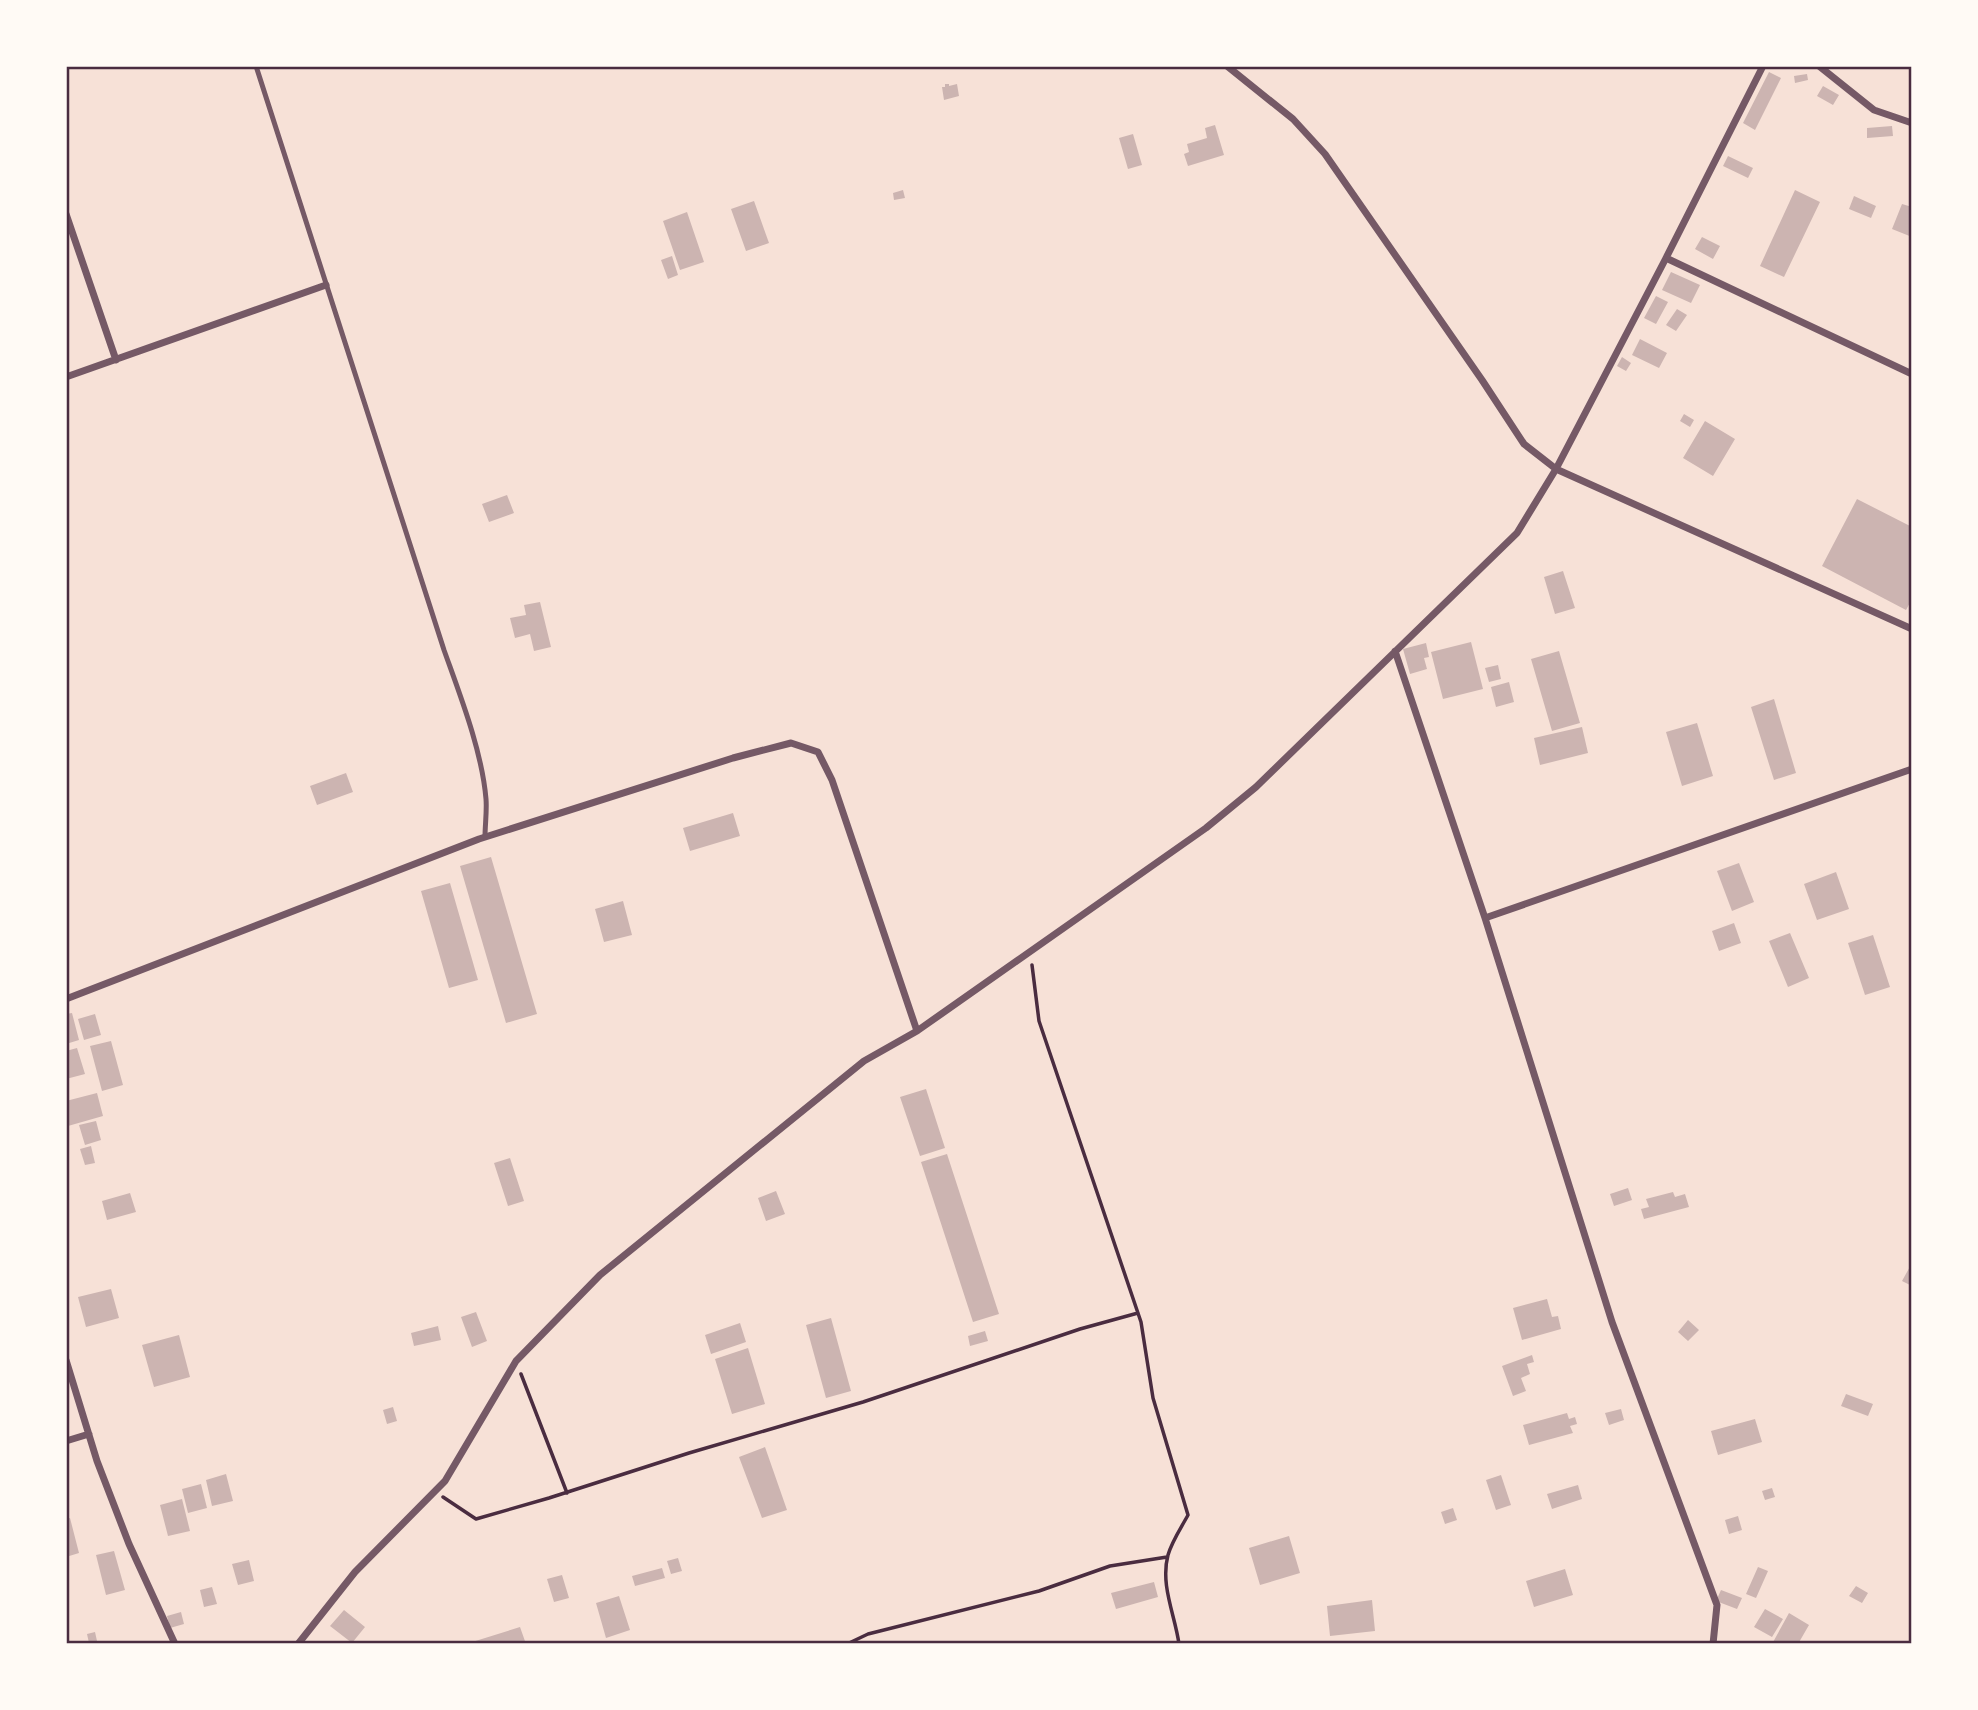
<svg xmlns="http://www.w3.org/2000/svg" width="1978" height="1710" viewBox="0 0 1978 1710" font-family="'Space Grotesk',sans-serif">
  <rect width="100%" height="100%" fill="#f7e1d7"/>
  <path fill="#ccb4b1" d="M1769,72L1781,78L1755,130L1743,123Z
    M1807,74L1808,80L1795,83L1794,76Z
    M945,84H949V86L957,84L959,96L944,100L942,87H945Z
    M1823,86L1839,95L1833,105L1817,96Z
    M1215,125L1224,155L1188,166L1184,154L1189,152L1187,144L1207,138L1205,128Z
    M1892,126L1893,136L1867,138V128Z
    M1133,134L1142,165L1128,169L1119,138Z
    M1728,156L1753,168L1748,178L1723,166Z
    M903,190L905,198L894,200L893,193Z
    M1795,190L1820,202L1784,277L1760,266Z
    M1854,196L1876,206L1871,218L1849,209Z
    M754,201L769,243L746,251L731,209Z
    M1902,204L1912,207V237L1892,229Z
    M687,212L704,262L680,270L663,221Z
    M1702,237L1720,246L1713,259L1695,249Z
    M672,256L678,275L668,279L661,260Z
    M1671,272L1700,285L1691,303L1662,290Z
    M1656,296L1668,302L1656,324L1644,318Z
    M1677,309L1687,315L1676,331L1666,325Z
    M1640,339L1667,353L1659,368L1632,355Z
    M1622,357L1631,363L1626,371L1617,366Z
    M1684,414L1694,420L1690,427L1680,421Z
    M1705,421L1735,439L1713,476L1683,458Z
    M507,495L514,513L489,522L482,504Z
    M1857,499L1912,527V599L1906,610L1822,566Z
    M1563,571L1575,608L1555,614L1544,577Z
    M540,602L551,647L534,651L530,634L515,638L510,618L526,615L524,605Z
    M1471,642L1483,689L1443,699L1431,652Z
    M1426,643L1429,657L1424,658L1427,669L1410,674L1403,649Z
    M1559,651L1580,723L1552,731L1531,659Z
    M1498,665L1501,679L1489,682L1485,668Z
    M1509,682L1514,702L1496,707L1491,687Z
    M1774,699L1796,773L1774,780L1751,707Z
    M1697,723L1713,776L1682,786L1666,732Z
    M1582,727L1588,753L1540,765L1534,738Z
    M346,773L353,792L317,805L310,786Z
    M733,813L740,836L690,851L683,828Z
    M491,857L537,1014L506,1023L460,866Z
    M1739,863L1754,902L1732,911L1717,871Z
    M1836,872L1849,909L1817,920L1804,884Z
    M450,883L478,980L449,988L421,891Z
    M623,901L632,935L604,942L595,909Z
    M1734,923L1741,943L1719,951L1712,931Z
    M1790,933L1809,978L1788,987L1769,941Z
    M1873,935L1890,987L1865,995L1848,943Z
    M72,1013L79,1040L66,1044V1014Z
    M95,1014L101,1035L84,1040L78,1019Z
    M111,1041L123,1085L102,1091L90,1046Z
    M77,1048L85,1074L66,1079V1051Z
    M926,1089L945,1148L920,1156L900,1097Z
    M97,1093L103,1116L68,1126L66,1101Z
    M96,1121L101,1140L85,1145L79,1125Z
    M91,1146L95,1163L85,1165L80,1149Z
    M947,1154L999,1314L973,1322L921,1162Z
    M510,1158L524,1201L508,1206L494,1163Z
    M1628,1188L1632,1200L1614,1206L1610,1194Z
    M776,1191L785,1214L766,1221L758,1198Z
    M1673,1192L1675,1197L1685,1194L1689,1207L1644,1219L1641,1209L1649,1207L1646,1199Z
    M130,1193L136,1212L107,1220L102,1201Z
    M1912,1263V1286L1902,1281Z
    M111,1289L119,1318L86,1327L78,1297Z
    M1547,1299L1552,1317L1558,1316L1561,1329L1522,1340L1513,1308Z
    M476,1312L487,1341L472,1347L461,1317Z
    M831,1318L851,1391L826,1398L806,1325Z
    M1688,1320L1699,1330L1688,1341L1678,1332Z
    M740,1323L746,1342L711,1354L705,1335Z
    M438,1326L441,1340L414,1346L411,1333Z
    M985,1331L988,1341L970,1346L968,1336Z
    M179,1335L190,1377L154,1387L142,1345Z
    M748,1348L765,1404L732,1414L715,1359Z
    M1532,1355L1534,1362L1527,1364L1530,1374L1521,1378L1526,1391L1513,1396L1502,1366Z
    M1846,1394L1873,1404L1868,1416L1841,1406Z
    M393,1407L397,1421L387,1424L383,1410Z
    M1621,1409L1624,1420L1609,1425L1605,1413Z
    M1567,1413L1569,1419L1575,1417L1577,1424L1570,1426L1573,1433L1529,1445L1523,1425Z
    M1755,1419L1762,1442L1718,1455L1711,1431Z
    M765,1447L787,1510L762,1518L739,1457Z
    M226,1474L233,1501L212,1506L206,1480Z
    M1501,1475L1511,1505L1496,1510L1486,1480Z
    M201,1484L207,1508L188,1513L182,1489Z
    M1578,1485L1582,1499L1552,1509L1547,1494Z
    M1772,1488L1775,1497L1765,1500L1762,1491Z
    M182,1499L190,1531L168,1536L160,1505Z
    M1453,1508L1457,1520L1445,1524L1441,1512Z
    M1738,1516L1742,1530L1729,1534L1725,1520Z
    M70,1518L79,1553L66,1557V1519Z
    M1289,1536L1300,1573L1260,1585L1249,1548Z
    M114,1551L125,1590L106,1595L96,1555Z
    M678,1558L682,1571L671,1574L667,1561Z
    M249,1560L254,1581L238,1585L232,1564Z
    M1758,1567L1768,1571L1756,1598L1746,1594Z
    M662,1568L665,1578L635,1586L632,1576Z
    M1565,1569L1573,1595L1534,1607L1526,1581Z
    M562,1575L569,1598L554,1602L547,1579Z
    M1154,1582L1158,1597L1116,1609L1111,1593Z
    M1856,1586L1868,1593L1862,1603L1849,1596Z
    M212,1587L217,1604L204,1607L200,1590Z
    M1721,1590L1742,1598L1737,1609L1716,1601Z
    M619,1596L630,1630L606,1638L596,1603Z
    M1372,1600L1375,1631L1330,1636L1327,1606Z
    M1765,1609L1783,1619L1772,1637L1754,1627Z
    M344,1610L365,1627L352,1643L330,1626Z
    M181,1612L184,1624L170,1628L167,1616Z
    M1789,1613L1809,1625L1798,1644H1772Z
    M520,1627L526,1644H469V1643Z
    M95,1632L97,1641L89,1643L87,1634Z"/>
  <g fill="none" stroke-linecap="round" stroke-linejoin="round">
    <path stroke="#4a2c40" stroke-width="3.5" d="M1032,965L1039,1021L1141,1322L1153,1398L1188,1515C1181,1528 1172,1541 1168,1555C1160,1585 1175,1615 1179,1644
      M521,1374L567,1493
      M443,1497L476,1519L549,1498L689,1453L863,1402L1080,1329L1138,1313
      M847,1644L868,1634L1039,1591L1110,1566L1167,1557"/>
    <path stroke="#755966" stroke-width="5" d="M256,66L444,650C460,695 482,751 486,799C487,811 485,825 485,837"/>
    <path stroke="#755966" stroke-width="7" d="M1227,66L1293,119L1325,154L1482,380L1524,444L1556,469L1912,629
      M1819,66L1874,110L1912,123
      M66,214L116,360
      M1666,258L1912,374
      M66,377L326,285
      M1395,651L1485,918L1612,1322L1717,1605L1713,1644
      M1485,918L1912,769
      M66,999L479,839L733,758L791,743L818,752L832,780L917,1031
      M66,1360L97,1461L129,1544L175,1644
      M66,1441L89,1434
      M298,1644L355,1572L445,1481L516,1361L600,1275L864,1061L917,1031L1206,828L1256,787L1517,533L1556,469L1666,258L1763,66"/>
  </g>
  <rect width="1978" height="1710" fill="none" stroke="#fffaf5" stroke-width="136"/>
  <rect x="68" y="68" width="1842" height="1574" fill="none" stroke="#4a2c40" stroke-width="2.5"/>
</svg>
